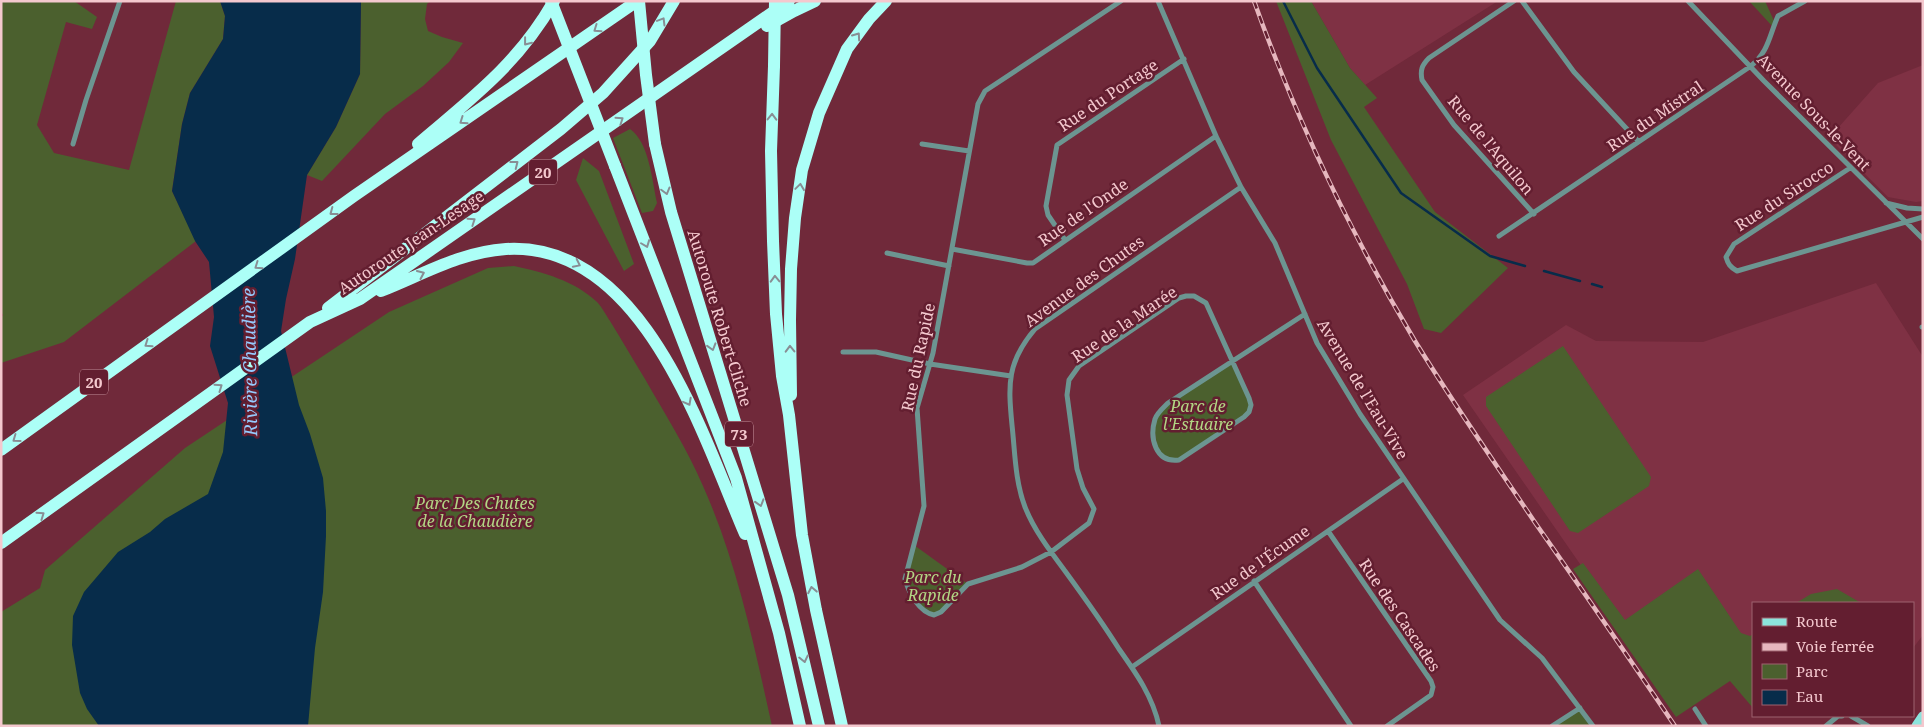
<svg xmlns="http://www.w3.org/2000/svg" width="1924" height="727" viewBox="0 0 1924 727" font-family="'Noto Serif',serif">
  <rect width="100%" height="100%" fill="#70293a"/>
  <path fill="#7f3144" d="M1311,1H1498L1365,85L1350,68Z
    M1923,65V201L1916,202L1888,197L1829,138L1878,83Z
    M1876,283L1923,357V635L1913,648V603H1753V643L1625,629L1463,395L1566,325L1596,341L1703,342Z"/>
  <path fill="#4b602e" d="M1,1H74L97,17L92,29L66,22L37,125L54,153L129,170L176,1H220L225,16L223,39L190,93L182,124L172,191L196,241L64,342L1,363V318L3,315L1,312Z
    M361,1H430L427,4L425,19L428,31L442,37L463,43L449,62L423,86L385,114L322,181L307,175L336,127L360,74Z
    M1276,1H1311L1350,68L1377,98L1364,107L1435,212L1508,268L1441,333L1424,329L1407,284L1331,140Z
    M1749,1H1765L1775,23L1773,27Z
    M630,129C649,142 652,180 657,203L653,211L642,213L613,138Z
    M583,158L599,171L634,264L624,271L576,180Z
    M514,266C543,272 575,281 597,302C602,307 606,315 610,321C622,340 633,360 645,379C665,414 687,449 703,486C737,562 754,645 772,726H1V612L40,588L45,570L185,448L389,312L488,268Z
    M1563,346L1651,477L1649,486L1578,533L1570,531L1486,406V397Z
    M1232,362L1249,398V412L1179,460L1171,461L1158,452L1154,427L1160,410Z
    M914,545L968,584L941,612L927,614C904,581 903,585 914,545Z
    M1583,563L1625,620L1698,569L1741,633L1750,636L1753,634V708L1730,681L1676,717L1573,569Z
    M1837,589L1861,603H1796L1811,594Z
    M1580,708L1593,726H1552Z"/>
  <path fill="#072c4a" d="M220,1H361L360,74L336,127L307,175L295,259L286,299L281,331L299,405L310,434L323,478L326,511V536L323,592L315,648L308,726H99L87,709L80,693L72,645L73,616L84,592L118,552L150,532L165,519L208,494L223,452L228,403L210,346L214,317L209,262L195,241L172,191L182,124L190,93L223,39L225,16Z"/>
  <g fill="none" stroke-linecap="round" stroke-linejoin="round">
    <path stroke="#072c4a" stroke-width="2.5" d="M1283,1L1317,68L1401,193L1490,256L1525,266
      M1544,271L1580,281
      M1592,284L1602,287"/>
    <path stroke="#6c9591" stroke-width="5" d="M1121,1L985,91L978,104L933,353L917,408L924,506L905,579C909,593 919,612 934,615L941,612L968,584L1022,567L1051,552L1089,523L1094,509L1083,488L1077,469L1067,395L1069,380L1079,366L1179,298L1186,296H1194L1206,303L1249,398L1251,405L1249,412L1244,417L1179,460C1156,463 1149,439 1155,419C1157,413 1163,408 1168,403L1305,314
      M1158,1L1216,136L1241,187L1275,243L1317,343L1360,414L1500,620L1542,658L1593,726
      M1514,1L1429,58C1422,65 1420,70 1422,80L1454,125L1534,214
      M1522,1L1574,72L1638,141
      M1688,1L1764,81L1923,239
      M73,144L86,100L120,1
      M922,144L969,151
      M1850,168L1734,244L1726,257C1728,264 1730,267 1737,271L1923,217
      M1886,203L1907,208L1923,209
      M1499,236L1751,66C1769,51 1769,36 1778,16L1805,1
      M1065,240L1048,215L1046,206L1057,145L1184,59
      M952,249L1027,263H1033L1216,136
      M887,253L949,266
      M1922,327H1923
      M843,352H876L930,364L1011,376
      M1328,531L1431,681L1433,687L1431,695L1387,726
      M1254,581L1351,726
      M1132,667L1403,479
      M1695,709L1706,726
      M1851,716L1868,726
      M1159,726C1153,697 1136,673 1119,649C1102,622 1084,597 1065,571C1050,551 1034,530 1025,507C1015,481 1015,452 1012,425C1008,384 1007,362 1035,329L1241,187
      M1552,726L1580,708
      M1826,726L1838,716H1842"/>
    <path stroke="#8ce4dc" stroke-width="11" d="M1917,726L1923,717"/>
    <path stroke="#acfff7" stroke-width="12" d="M767,26L794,11L815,1
      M774,66L771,151L773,241L776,314L782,376L789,415L802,535L816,610L842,726
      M418,144C472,98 518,64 554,1
      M655,144L671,212L788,595L819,726
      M615,166L736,478L779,633L800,726
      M381,291C422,275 460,252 506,249C643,241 702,434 745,534
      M328,308L561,129L603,93L650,41L674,1
      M791,395L790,320L791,269L795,218L802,170L819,113L847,49L869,19L886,1
      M1,450L354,196L637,1
      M1,543L310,322L360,299L789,1"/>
    <defs>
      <path id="rail" d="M1254,1C1296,119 1351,234 1415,341C1453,403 1495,463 1536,524C1583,591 1629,658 1675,726"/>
    </defs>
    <use href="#rail" stroke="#e6b7be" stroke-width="4.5"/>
    <use href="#rail" stroke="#631e30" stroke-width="2.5" stroke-dasharray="8" stroke-linecap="butt"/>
    <path stroke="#acfff7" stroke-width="12" d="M551,1L615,166
      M639,1L646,75L655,144
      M774,66L775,1"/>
  </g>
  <defs><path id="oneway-chevron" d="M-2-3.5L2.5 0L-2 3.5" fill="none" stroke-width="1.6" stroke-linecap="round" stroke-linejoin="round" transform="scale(1.25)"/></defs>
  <g stroke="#888e94">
    <use href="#oneway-chevron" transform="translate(662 21) rotate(-59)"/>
    <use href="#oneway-chevron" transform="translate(597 29) rotate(145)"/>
    <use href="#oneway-chevron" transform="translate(857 36) rotate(-55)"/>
    <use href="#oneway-chevron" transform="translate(527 42) rotate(128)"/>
    <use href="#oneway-chevron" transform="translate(772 117) rotate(-89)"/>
    <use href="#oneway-chevron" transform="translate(620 120) rotate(-34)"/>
    <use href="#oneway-chevron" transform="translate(463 121) rotate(145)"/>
    <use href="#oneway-chevron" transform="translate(515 164) rotate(-38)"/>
    <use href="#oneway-chevron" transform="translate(800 187) rotate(-82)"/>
    <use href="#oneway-chevron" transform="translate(666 191) rotate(75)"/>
    <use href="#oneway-chevron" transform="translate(333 212) rotate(143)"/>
    <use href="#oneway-chevron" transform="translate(472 221) rotate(-34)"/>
    <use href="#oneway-chevron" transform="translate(646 244) rotate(69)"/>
    <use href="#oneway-chevron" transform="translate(577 264) rotate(26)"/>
    <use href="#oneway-chevron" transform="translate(258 266) rotate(145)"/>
    <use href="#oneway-chevron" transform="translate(421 274) rotate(-24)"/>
    <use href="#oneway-chevron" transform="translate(775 279) rotate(-92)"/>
    <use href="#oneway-chevron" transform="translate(148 344) rotate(145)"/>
    <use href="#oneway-chevron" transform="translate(712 347) rotate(73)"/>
    <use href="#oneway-chevron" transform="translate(790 349) rotate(-91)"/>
    <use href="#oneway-chevron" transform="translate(219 387) rotate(-35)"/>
    <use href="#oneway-chevron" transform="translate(688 402) rotate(62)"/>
    <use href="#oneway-chevron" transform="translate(16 439) rotate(144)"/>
    <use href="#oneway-chevron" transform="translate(760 503) rotate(73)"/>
    <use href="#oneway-chevron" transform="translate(41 515) rotate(-35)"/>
    <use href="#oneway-chevron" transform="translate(812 590) rotate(-101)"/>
    <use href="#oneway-chevron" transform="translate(804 659) rotate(77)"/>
  </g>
  <g text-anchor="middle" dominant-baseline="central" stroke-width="5" stroke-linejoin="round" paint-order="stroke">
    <g fill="#631e30" stroke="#c8959f" stroke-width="1">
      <rect x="529" y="159.5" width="28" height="25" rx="4"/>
      <rect x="80" y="369.5" width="28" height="25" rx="4"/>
      <rect x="725" y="421.5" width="28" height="25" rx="4"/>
    </g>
    <g font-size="15" font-weight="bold" fill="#f4c8ce">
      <text x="543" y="172">20</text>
      <text x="94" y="382">20</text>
      <text x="739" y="434">73</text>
    </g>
    <g font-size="16" fill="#f4c8ce" stroke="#631e30">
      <text transform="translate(1108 95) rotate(-34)">Rue du Portage</text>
      <text transform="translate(1814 112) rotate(46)">Avenue Sous-le-Vent</text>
      <text transform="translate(1655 116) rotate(-34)">Rue du Mistral</text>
      <text transform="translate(1491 145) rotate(50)">Rue de l'Aquilon</text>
      <text transform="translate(1784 196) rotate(-33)">Rue du Sirocco</text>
      <text transform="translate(1083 212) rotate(-35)">Rue de l'Onde</text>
      <text transform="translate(411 242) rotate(-34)">Autoroute Jean-Lesage</text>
      <text transform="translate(1084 281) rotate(-36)">Avenue des Chutes</text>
      <text transform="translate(720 318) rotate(73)">Autoroute Robert-Cliche</text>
      <text transform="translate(1124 324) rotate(-34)">Rue de la Marée</text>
      <text transform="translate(918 357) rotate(-78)">Rue du Rapide</text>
      <text transform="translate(1363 389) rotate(59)">Avenue de l'Eau-Vive</text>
      <text transform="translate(1260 562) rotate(-35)">Rue de l'Écume</text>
      <text transform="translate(1400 615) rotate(56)">Rue des Cascades</text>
    </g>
    <g font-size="16" font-style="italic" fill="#b2d684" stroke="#631e30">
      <text x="1198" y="406">Parc de<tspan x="1198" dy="18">l'Estuaire</tspan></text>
      <text x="475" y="503">Parc Des Chutes<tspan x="475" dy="18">de la Chaudière</tspan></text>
      <text x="933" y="577">Parc du<tspan x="933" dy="18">Rapide</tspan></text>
    </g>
    <g font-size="18" font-style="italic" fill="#95cbfe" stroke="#631e30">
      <text transform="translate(249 362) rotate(-91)">Rivière Chaudière</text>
    </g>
  </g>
  <rect width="1924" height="727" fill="none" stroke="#f4c8ce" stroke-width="5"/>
  <rect x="1752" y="602" width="162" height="115" fill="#631e30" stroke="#9d626f"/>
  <rect x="1762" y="618" width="25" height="8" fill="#8ce4dc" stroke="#9d626f"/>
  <text x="1796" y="627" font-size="15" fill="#f4c8ce">Route</text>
  <rect x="1762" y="643" width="25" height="8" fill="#e6b7be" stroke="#9d626f"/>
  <text x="1796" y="652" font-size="15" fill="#f4c8ce">Voie ferrée</text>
  <rect x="1762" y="664" width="25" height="15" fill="#4b602e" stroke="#9d626f"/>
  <text x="1796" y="677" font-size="15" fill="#f4c8ce">Parc</text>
  <rect x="1762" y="690" width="25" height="15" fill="#072c4a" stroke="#9d626f"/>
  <text x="1796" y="702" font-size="15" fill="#f4c8ce">Eau</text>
</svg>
